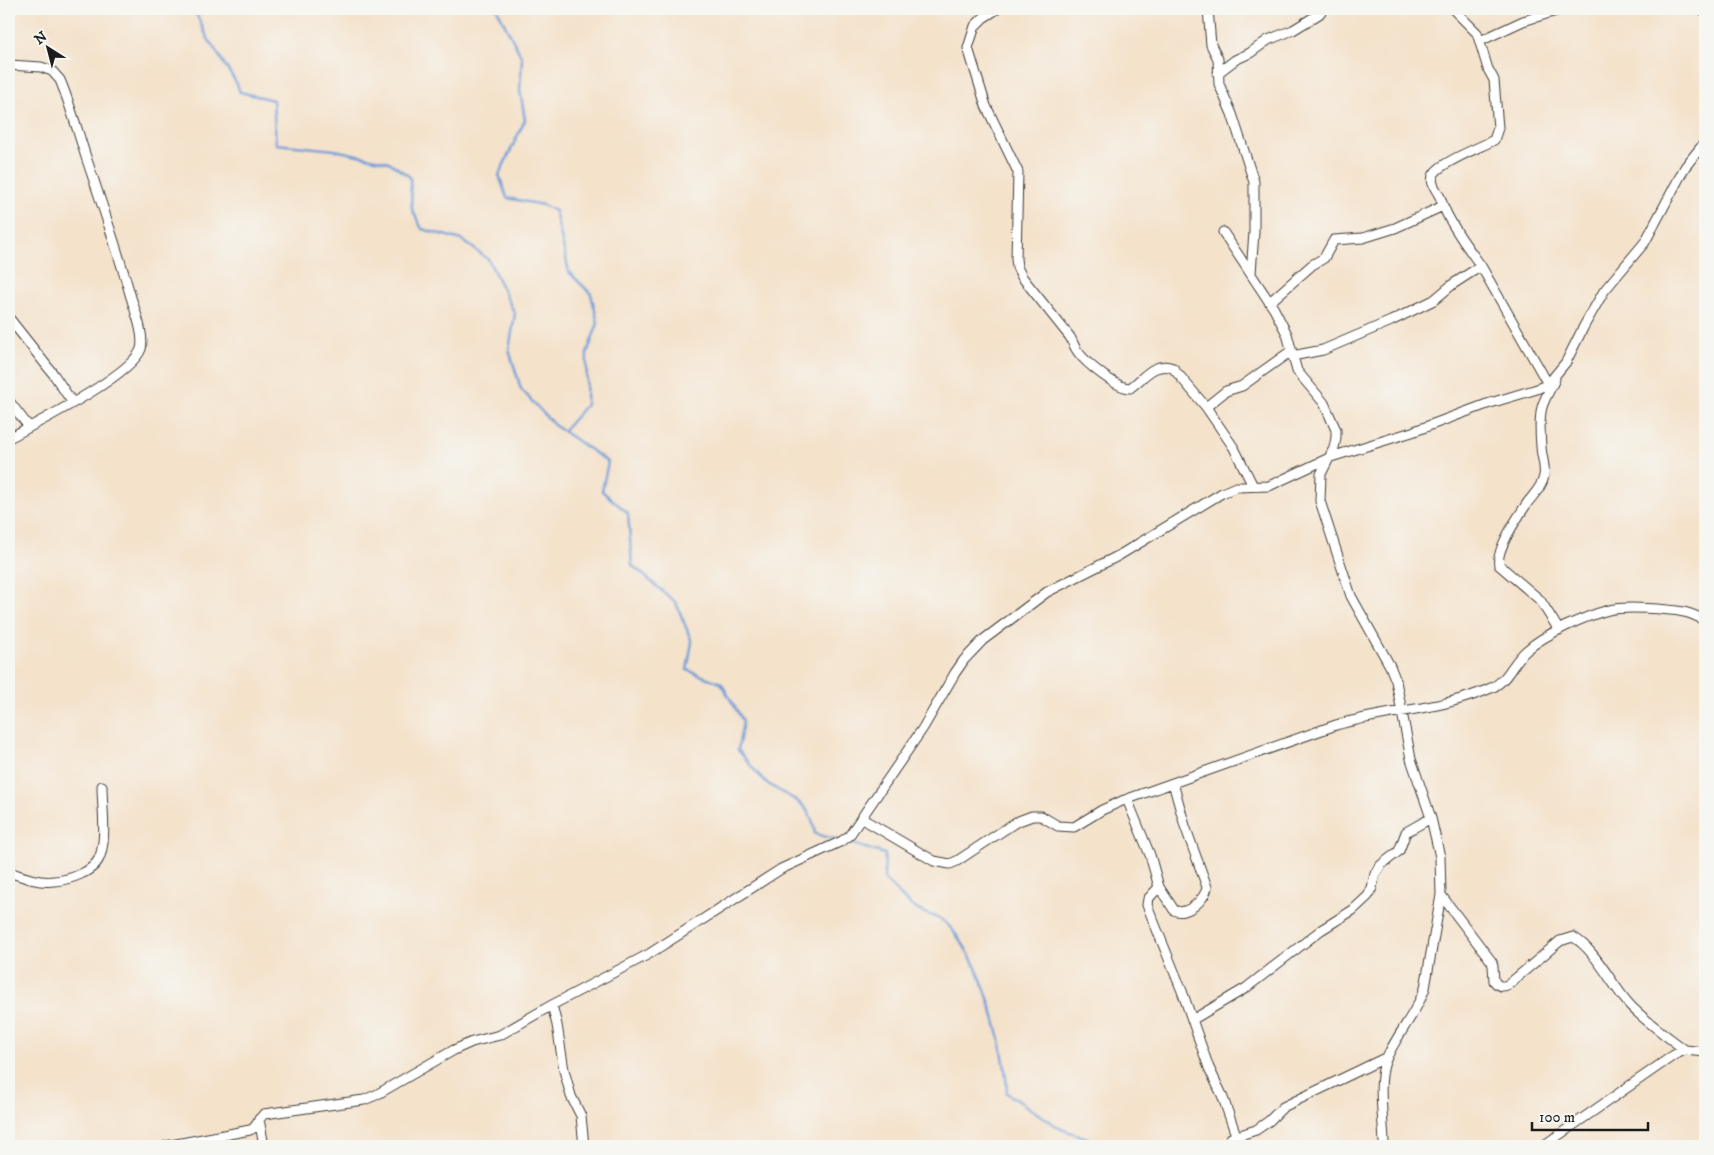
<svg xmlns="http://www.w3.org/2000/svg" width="1714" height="1155" viewBox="0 0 1714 1155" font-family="'IM FELL DW Pica',serif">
  <rect width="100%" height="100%" fill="#f6f6f2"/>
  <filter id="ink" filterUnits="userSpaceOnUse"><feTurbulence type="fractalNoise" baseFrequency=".02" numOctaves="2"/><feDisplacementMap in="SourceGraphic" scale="10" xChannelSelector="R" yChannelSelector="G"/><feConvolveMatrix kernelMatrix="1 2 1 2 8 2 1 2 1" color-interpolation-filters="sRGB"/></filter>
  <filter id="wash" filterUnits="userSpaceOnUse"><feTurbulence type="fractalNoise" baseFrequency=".0096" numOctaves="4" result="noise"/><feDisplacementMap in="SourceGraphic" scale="20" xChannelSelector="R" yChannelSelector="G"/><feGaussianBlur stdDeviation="1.12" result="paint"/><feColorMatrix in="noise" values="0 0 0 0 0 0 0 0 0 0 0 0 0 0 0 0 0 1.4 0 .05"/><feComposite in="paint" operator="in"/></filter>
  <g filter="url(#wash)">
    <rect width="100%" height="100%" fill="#f4e2cb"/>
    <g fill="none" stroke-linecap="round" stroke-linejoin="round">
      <path stroke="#6f9dd7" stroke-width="2.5" d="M194,9L207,37L237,84L240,92L273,100L276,144L335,150L389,162L410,177L412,209L422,229L462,240L488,259L515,314L509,350L521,389L554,425L563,431
        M497,9L522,58L520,90L525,120L499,175L507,198L543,205L555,211L569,272L591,294L598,323L587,353L586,405L563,431L608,462L602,491L628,513L632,565L676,603L692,642L687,670L721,683L743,721L738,750C747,760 759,778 770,785C793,801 811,800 815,834L838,840
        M846,842L885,854L884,879C894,889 904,900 915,908C924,915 938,915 946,923C983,960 1005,1042 1007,1093L1061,1129L1093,1140V1146"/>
    </g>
  </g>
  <g filter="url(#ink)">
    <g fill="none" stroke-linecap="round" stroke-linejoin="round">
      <defs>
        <path id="minor" d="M997,9L983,18L975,26L968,48L986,106L1018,172L1016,259L1017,267L1022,277L1070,337C1073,342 1074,347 1078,352C1086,363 1116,388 1130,388C1144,378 1154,361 1173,368L1206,407L1234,448L1253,486
          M1208,9L1211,45L1218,59L1219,84L1232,114L1254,182V232L1251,273
          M1453,9L1477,33L1488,69L1494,80L1498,128L1494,140C1481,147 1441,162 1434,174C1429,182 1436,189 1439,195C1442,200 1442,205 1445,210C1454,230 1468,248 1481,266L1548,384
          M1699,9L1705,11
          M1480,41L1523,21L1563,9
          M9,65L41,67L52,71L60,80C71,106 78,133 87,160C102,204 117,249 130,294C134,308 145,335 141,349C132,375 35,424 9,438
          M1218,73L1235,60L1250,53L1268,40L1293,30L1319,14L1323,9
          M1223,232L1274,309L1287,334L1297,371L1324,403L1336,430V438L1334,448L1321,474L1320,501L1351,596L1390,666L1396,681L1411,759L1431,818L1440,857L1441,895L1425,988C1416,1015 1395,1036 1385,1062C1377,1084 1384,1122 1384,1146
          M1270,302L1312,265L1324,258L1334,240L1363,238L1395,228L1443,206
          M9,318L54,375L72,402
          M1292,356L1323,350L1391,321L1434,300L1453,284L1481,266
          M1555,379C1551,388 1545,397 1542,407C1539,419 1540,434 1541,446C1541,455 1546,467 1544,476C1542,487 1534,494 1528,502C1519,515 1495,550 1499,565L1540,600L1559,630
          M9,401L29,427
          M1206,407L1226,391L1242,386L1291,351
          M1127,799L1150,855L1159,887L1174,910C1186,917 1206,899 1207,887L1185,826L1173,783
          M861,818L934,861L950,864L957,861L1016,822L1032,816H1041L1058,826L1074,827L1102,810L1122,801L1336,725C1387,710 1443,710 1491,688C1508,681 1513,661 1527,650C1545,634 1585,616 1609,610C1624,606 1668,609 1684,612C1692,614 1699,617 1705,621
          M9,872C23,877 39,883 54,881C69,880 95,872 100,856C107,836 102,807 102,786
          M1159,887L1148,899L1147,905L1182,991L1209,1068L1222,1095L1236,1135
          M1441,895L1492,962L1493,966L1494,981C1498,986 1502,988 1509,984L1560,941L1573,937C1594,948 1612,985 1628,1003C1642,1019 1667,1036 1685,1050
          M552,1005L557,1025L564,1070L571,1096L581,1116L584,1146
          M1192,1020L1246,988L1321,930L1353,910L1368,896L1372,888L1375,874L1381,865L1399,851L1406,832L1431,818
          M259,1119L264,1146
          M166,1146L250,1130C257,1128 258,1119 264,1114L364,1100L376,1095L454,1050L472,1042L500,1035L552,1005L649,954L781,869L842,841L849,836L923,728L955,673L964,660L983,640L1047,592L1118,556L1222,493L1236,487L1269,486L1331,457L1412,432L1487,404L1537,389L1548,384L1566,362L1584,326L1604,291L1645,242L1685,167L1705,142
          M1230,1146L1229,1141L1231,1138L1256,1130L1269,1121L1283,1107L1387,1057
          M1543,1146L1674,1055L1685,1050L1705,1052"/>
      </defs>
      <use href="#minor" stroke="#3c3a36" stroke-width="11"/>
      <use href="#minor" stroke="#fff" stroke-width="9"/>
    </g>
  </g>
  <rect width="1714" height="1155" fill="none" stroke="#f6f6f2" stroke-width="30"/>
  <g transform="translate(48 48) rotate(324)" stroke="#f6f6f2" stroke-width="4" paint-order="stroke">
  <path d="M0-4L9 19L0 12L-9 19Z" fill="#1c1c1c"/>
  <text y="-8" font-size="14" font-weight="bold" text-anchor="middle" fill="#1c1c1c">N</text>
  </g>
  <path d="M1532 1122v8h116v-8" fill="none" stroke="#1c1c1c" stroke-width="2.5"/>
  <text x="1539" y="1122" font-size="15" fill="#1c1c1c" stroke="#f6f6f2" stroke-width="4" paint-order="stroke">100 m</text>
</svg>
